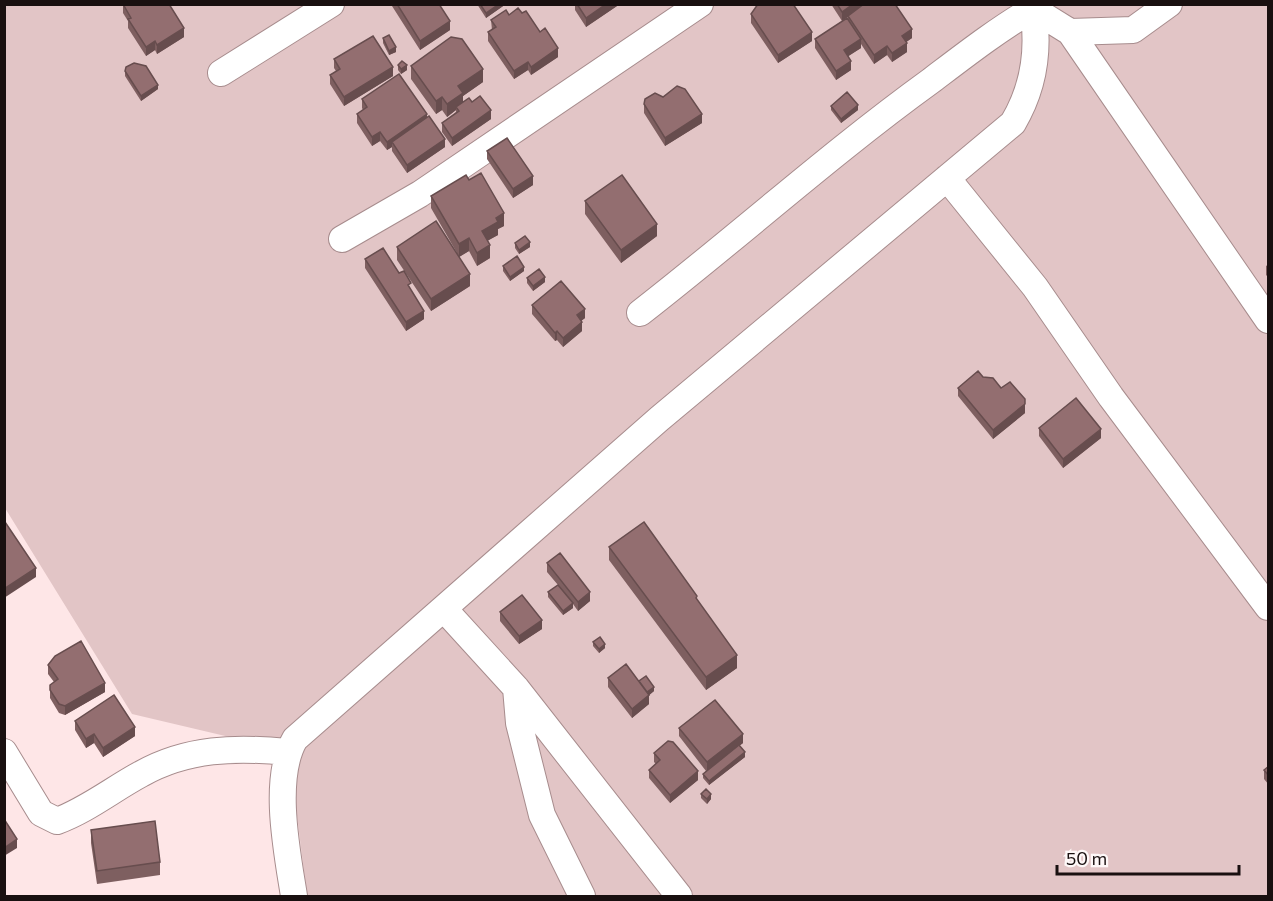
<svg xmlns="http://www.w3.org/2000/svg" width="1273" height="901" viewBox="0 0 1273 901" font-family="Commissioner,sans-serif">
  <rect width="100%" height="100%" fill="#fee6e7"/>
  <path fill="#e2c5c6" d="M5,5H1268V896H307L289,751L132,714L5,508Z"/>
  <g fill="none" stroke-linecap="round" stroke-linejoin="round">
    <defs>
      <path id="street" d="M1070,32L1268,320
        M221,73L331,4
        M947,178L1035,287L1111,397L1268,607
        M342,239L420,194L700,4
        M640,313C739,236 831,153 932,80C965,55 997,30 1033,9L1070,32L1133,30L1169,4
        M444,609L516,688L679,896
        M516,688L519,723L542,815L582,896
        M4,752L41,813L57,821C87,810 113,789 141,774C187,748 236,747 287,752
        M294,896C287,852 272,778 295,739L659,419L1013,123C1035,86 1040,46 1032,4"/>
    </defs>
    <use href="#street" stroke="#a78c8d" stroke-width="28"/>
    <use href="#street" stroke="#fff" stroke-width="26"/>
  </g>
  <path fill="#7e5f60" d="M123,4L184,37L157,54L155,50L146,56L128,28V21L123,13Z
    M392,4H439L450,30L420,50L392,6Z
    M477,4H506L486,18Z
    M575,4H617V6L586,27L575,10Z
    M831,4H895L912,38L906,42L907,52L892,62L887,55L874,64L861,44V48L848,56L851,70L836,80L815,48V39L848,18V17L842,21Z
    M522,13L540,32L558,57L531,75L528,70L514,79L488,41V32L492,30L491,20L509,15Z
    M751,14L812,41L778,63L751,23Z
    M383,38L396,52L389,55L383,43Z
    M334,59L393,76L344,106L330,84V75L336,71L334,68Z
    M398,65L407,70L401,74L398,70Z
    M411,66L483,82L463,96V102H472L491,119L452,146L442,132V123L456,112V110L447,117L442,110L436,114L411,79Z
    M125,71L158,89L141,101L125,76Z
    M362,99L427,118L445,147L407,173L392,151V147L387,150L380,141L372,146L357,123V114L363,110L362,108Z
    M644,104L702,123L665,146L644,113Z
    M831,106L858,110L841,123L831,110Z
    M487,151L533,185L513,198L487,159Z
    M469,180L504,226L498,229V235L488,240L490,258L477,266L469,251L459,257L470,286L431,311L397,260V247L457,253L431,208V196Z
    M585,201L657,236L621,263L585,214Z
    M515,243L530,247L519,254L515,248Z
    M365,259L411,291L424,319L406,331L365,268Z
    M1269,264V278L1266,275V266Z
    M503,266L524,271L510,281L503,271Z
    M527,278L545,282L533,291L527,283Z
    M532,305L585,318L581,321L582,331L563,347L557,340L555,341L532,314Z
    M983,377L1001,388L1025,413L993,439L958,396V388Z
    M1039,428L1101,438L1063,468L1039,436Z
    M609,547L697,600L737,668L706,690L609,560Z
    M547,563L590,601L578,611L573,604V608L563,615L548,597V592L558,585L547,572Z
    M500,612L542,629L519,644L500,621Z
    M593,642L605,648L599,653L593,646Z
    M48,665L105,692L65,715L59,713L50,698V685L54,682L48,674Z
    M608,678L639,681L654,691L649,695V704L632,718L608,687Z
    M75,721L135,736L103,757L94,743L86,748L75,730Z
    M679,728L743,743L739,746L745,757L709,785L703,778V774L706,771L679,736Z
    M654,753L698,780L670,803L649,778V770L656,764L654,762Z
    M1269,766V785L1264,779V770Z
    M701,794L711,799L707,804L701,798Z
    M91,830L160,862V875L97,884L91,843Z"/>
  <path fill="#674d4e" d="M499,4H506L486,18V13Z
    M606,4H617V6L586,27V18Z
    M853,4H866L842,21V12Z
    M450,21V30L420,50V41Z
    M184,28V37L157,54V45Z
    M912,29V38L902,45V36Z
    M812,32V41L778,63V55Z
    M861,39V48L844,59V50Z
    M155,41V50L146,56V47Z
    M907,43V52L892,62V53Z
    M887,46V55L874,64V55Z
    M396,47V52L389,55V51Z
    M558,48V57L531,75V67Z
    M851,61V70L836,80V71Z
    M528,62V70L514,79V71Z
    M407,65V70L401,74V69Z
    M393,67V76L344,106V97Z
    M483,69V82L463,96V106L456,107V110L447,117V104L458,86Z
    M158,85V89L141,101V96Z
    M442,97V110L436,114V101Z
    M858,105V110L841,123V119Z
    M491,110V119L452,146V138Z
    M427,114V122L392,142V147L387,150V142Z
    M702,114V123L665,146V138Z
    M380,132V141L372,146V137Z
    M445,139V147L407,173V165Z
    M533,176V185L513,198V189Z
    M504,213V226L498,229V235L482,244V231L496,218Z
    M657,224V236L621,263V250Z
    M469,238V251L459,257V244Z
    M530,242V247L519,254V250Z
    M490,245V258L477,266V253Z
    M524,267V271L510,281V277Z
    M470,274V286L431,311V299Z
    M545,277V282L533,291V286Z
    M585,309V318L577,324V315Z
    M424,311V319L406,331V322Z
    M582,322V331L563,347V338Z
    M557,331V340L555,341V333Z
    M1025,399V413L993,439V430Z
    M1101,429V438L1063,468V459Z
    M36,568V577L4,598V589Z
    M590,592V601L578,611V602Z
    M573,603V608L563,615V611Z
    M542,620V629L519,644V636Z
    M605,644V648L599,653V649Z
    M737,655V668L706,690V677Z
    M105,683V692L65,715V706Z
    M654,687V691L647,697V692Z
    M649,695V704L632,718V709Z
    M135,727V736L103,757V748Z
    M94,734V743L86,748V739Z
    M743,734V743L707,771V762Z
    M745,752V757L709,785V781Z
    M698,771V780L670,803V795Z
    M711,794V799L707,804V799Z
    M17,839V848L4,856V848Z"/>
  <path fill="#936e70" stroke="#674d4e" stroke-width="1.5" d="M123,4H169L184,28L157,45L155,41L146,47L128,19L131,18Z
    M397,4H439L450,21L420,41Z
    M480,4H499L486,13Z
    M577,4H606L586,18Z
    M758,4H793L812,32L778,55L751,14Z
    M837,4H853L842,12Z
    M864,4H895L912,29L902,36L907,43L892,53L887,46L874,55L848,16Z
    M518,8L522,13L526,11L540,32L545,28L558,48L531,67L528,62L514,71L488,32L496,27L491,20L506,10L509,15Z
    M847,18L861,39L844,50L851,61L836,71L815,39Z
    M389,35L396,47L389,51L383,38Z
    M373,36L393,67L344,97L330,75L340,69L334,59Z
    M451,37L462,39L483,69L458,86L463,93L447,104L442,97L436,101L411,66Z
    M402,61L407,65L401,69L398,65Z
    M134,63L146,66L158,85L141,96L125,71L126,67Z
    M399,74L427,114L387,142L380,132L372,137L357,114L367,107L362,99Z
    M677,86L685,89L702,114L665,138L644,104L645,99L655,93L663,97Z
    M847,92L858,105L841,119L831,106Z
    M480,96L491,110L452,138L442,123L459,111L456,107L469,98L472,102Z
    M429,116L445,139L407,165L392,142Z
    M507,138L533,176L513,189L487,151Z
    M481,173L504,213L496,218L498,222L482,231L490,245L477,253L469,238L459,244L431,196L466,175L469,180Z
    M622,175L657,224L621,250L585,201Z
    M436,221L470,274L431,299L397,247Z
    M525,236L530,242L519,250L515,243Z
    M383,248L399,273L404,271L411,283L408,285L424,311L406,322L365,259Z
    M517,256L524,267L510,277L503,266Z
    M539,269L545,277L533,286L527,278Z
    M561,281L585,309L577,315L582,322L563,338L557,331L555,333L532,305Z
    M978,371L983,377L993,378L1001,388L1010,382L1025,399V404L993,430L958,388Z
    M1076,398L1101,429L1063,459L1039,428Z
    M5,522L36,568L4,589V522Z
    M644,522L697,596L696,598L737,655L706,677L609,547Z
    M560,553L590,592L578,602L547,563Z
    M558,585L573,603L563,611L548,592Z
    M522,595L542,620L519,636L500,612Z
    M600,637L605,644L599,649L593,642Z
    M81,641L105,683L65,706L59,704L50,690V685L58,679L48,665L55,656Z
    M626,664L649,695L632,709L608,678Z
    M646,676L654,687L647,692L639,681Z
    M114,695L135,727L103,748L94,734L86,739L75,721Z
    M715,700L743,734L707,762L679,728Z
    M668,741L673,742L698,771L670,795L649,770L660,760L654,753Z
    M739,745L745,752L709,781L703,774Z
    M1269,766V776L1264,770Z
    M706,789L711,794L707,799L701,794Z
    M4,819L17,839L4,848Z
    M155,821L160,862L97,871L91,830Z"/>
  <rect width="1273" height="901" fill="none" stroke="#191010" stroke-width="12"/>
  <path d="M1057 865v9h182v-9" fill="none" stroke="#191010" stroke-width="3"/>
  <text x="1066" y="865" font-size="18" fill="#191010" stroke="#fef8f8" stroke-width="4.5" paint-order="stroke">50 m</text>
</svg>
